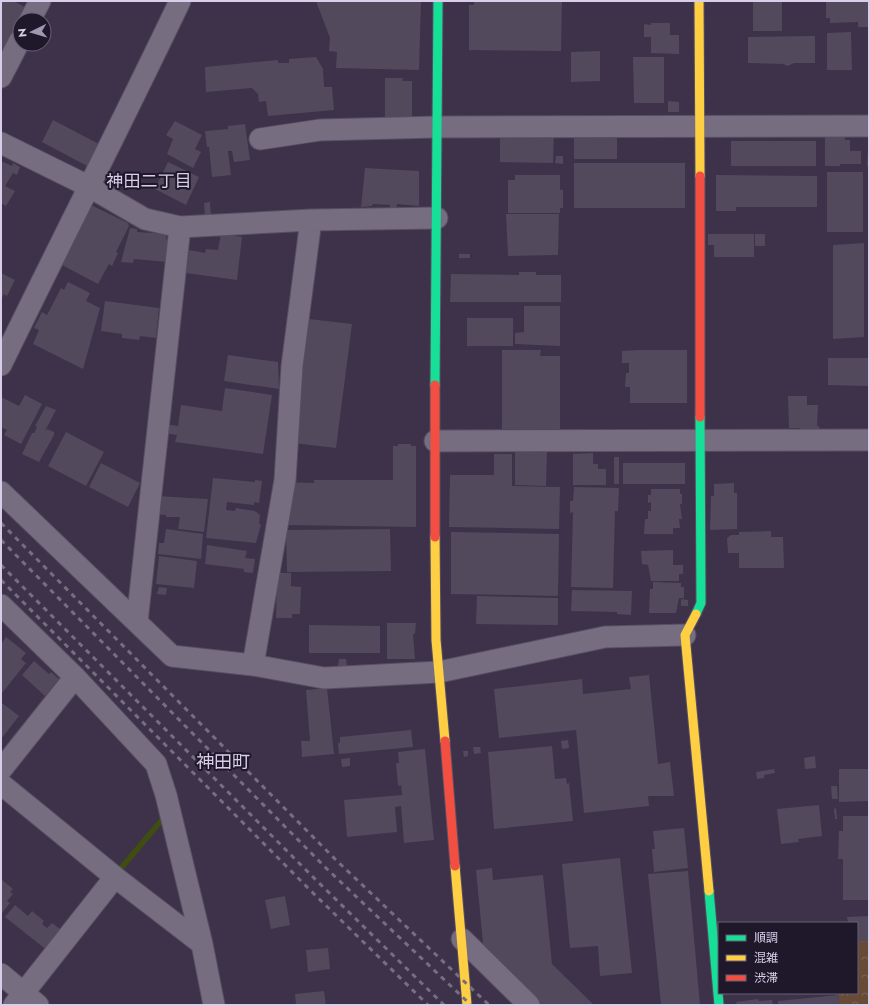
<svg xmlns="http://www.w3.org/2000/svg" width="870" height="1006" viewBox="0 0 870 1006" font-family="Jost,'Noto Sans JP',sans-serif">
  <defs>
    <pattern id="park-crowns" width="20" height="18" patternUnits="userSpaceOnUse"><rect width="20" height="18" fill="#674b36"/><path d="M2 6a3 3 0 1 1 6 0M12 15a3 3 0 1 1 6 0" fill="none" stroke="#7c6453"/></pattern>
  </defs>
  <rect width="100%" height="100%" fill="#3d3249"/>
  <path fill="url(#park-crowns)" d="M869,939V1005H839L838,993H857V940Z"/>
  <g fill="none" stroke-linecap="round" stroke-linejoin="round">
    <path stroke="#3f4e10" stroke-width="5.5" d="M117,873L166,815"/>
  </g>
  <path fill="#52495c" d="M1,1H14L26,8L1,58Z
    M316,1H421L419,70L336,68L337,52L329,51L330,38Z
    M474,1H562L561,51L469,50V5H474Z
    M753,1H782V31H753Z
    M826,1H869V27H858V22L830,23V18H826Z
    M651,23H670V35H679V54L651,53V37H644V24L651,25Z
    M851,32L852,70H827V33Z
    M815,36V63H794L788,66L783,64L748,63V37Z
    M600,51V81L571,82V52Z
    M316,57L323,69L324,87H332L334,110L268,116L266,101L259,102L258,94L252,88L206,92L205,67L278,60V63H289V59Z
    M633,57H664V103H634Z
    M385,78H403L402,81H412V117H385Z
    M668,101L679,102V112H668Z
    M53,120L99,144L87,166L42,142Z
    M175,121L202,135L195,149L201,152L193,168L167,154L173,139L166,135Z
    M245,124L250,160L234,162L232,151H228L231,175L212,177L209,147H207L205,131L228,129V126Z
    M500,131H554L553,163L500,162Z
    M845,131V140H850V151H861V164H840V166H825V132Z
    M574,135H617V159H574Z
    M731,141H816V166H731Z
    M868,149H869V166H867Z
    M556,156H563V164L555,163Z
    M1,161L12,166L13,163L20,167L17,175L13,173L5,186L15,191L6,206L1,203Z
    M168,162L199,177L186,205L155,189Z
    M574,163H685V208H574Z
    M365,168L419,171V206L397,204L396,211L390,210V205L373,204L372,206L361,207Z
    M827,172H863V232H827Z
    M515,175H560V190H563V208H560V213H508V180H515Z
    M716,175L817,176V207H736V211H716Z
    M210,202L211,217H205L204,203Z
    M93,206L128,223L129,226L116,252L118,253L112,266L109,264L98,284L60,264L88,208Z
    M506,214H559L558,255L508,256Z
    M130,228L137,229V232L167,234L166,239L169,240L167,262L134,259L133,263L121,262Z
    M221,234L242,237L237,280L186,273L189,250L205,253L206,249L218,250Z
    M708,234H754V257H714V245H708Z
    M755,234H765V246H755Z
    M864,243V337L833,339V245Z
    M459,254H470V258H459Z
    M519,272H536V275H561V302H450L451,274L519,275Z
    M1,273L15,280L7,296L4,294L1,300Z
    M68,282L90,293L86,301L100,308L83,369L33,344L39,330L34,328L42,312L47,315L61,288L64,290Z
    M105,301L159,308L156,338L140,336L139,340L122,338V334L101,331Z
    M524,306H560V346L515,344V333L524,332Z
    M467,318H513V346H467Z
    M309,319L352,324L336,448L293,443Z
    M502,350H541L540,356H560V429H502Z
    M640,350H687V403H630V387H625L626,373H629V363H622V351Z
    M228,355L278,362L279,389L224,381Z
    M828,358H869V386L828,385Z
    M225,388L272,395L263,454L175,442L177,435L163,433L165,424L178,426L181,405L222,411Z
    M25,395L42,404L21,444L4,435L7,430L1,427V397L19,406Z
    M788,396H807V405H818L817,426H819V430H800V428H789Z
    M46,406L56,410L45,431L47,429L54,432V435L39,462L22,454L32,433H34L37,427L35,426Z
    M66,432L104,452L86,486L48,466Z
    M398,444H411V446H416V527L285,525V482L314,483V480H393V446H398Z
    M515,450H547L546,486L515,485Z
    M593,453V464H598V469H606V485H573V454Z
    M494,454H512V486L560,487L559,529L449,527L450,475H494Z
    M614,457H619V484H614Z
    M101,463L140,483L128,507L89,487Z
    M623,463H685V484H623Z
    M213,478L255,482V480L262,481L259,503L254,502V505L227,502L226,510L235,511L236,508L255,511L260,515L259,524H261L256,543L206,538Z
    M734,483V493H737V529L710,530L711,496H714V484Z
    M574,487L619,488L618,511H615L613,588L571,587L573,512L570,513V501H573Z
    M651,489H680V494H682V504H680L682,519H679L680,528H673V534H644L645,519H648V511H651V502L648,503V495H651Z
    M157,496L208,499L204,532L178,529L180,517H166V515L155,514Z
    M166,529L203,534L201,559L158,554L159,543H164Z
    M390,529L391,571L287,572L286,530Z
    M771,531V537H783L784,568H739V553H728L727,538L731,535H739V532Z
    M451,532L559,534L558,596L451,594Z
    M207,545L247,551L245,558L255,559L253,573L244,572V569L205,564Z
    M673,550V565H683V574H679V581H651L648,565L642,564L641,551Z
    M159,556L197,561L194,588L156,584Z
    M277,573H291V586L301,587L300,614H292V618H276Z
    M653,582L681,583V587H684V598H679L676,613H649L650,589H653Z
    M159,587L167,588L166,595L157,594Z
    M572,590L632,591L631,615L617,614V612L571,611Z
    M477,596L558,598V625L476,624Z
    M681,599L688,600V606H681Z
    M387,623H416L415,634H413L415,659H387Z
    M309,625L380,626V653H309Z
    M6,637L26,653L21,659L26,663L2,693L1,692V644Z
    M339,659H346L347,666H338Z
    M34,661L49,674L51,672L59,679L45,696L22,675Z
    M649,675L658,764L670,762L674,796H648L649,806L584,813L576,730L499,738L494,689L582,679L583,694L631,689L629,677Z
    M327,688L334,754L302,757L301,741H310L306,690Z
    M2,703L19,716L1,739V704Z
    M411,730L413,747L339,754L338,743H340V737Z
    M568,740L569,748L562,749L561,741Z
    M552,746L555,779L566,778L567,784L569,783L573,821L494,829L488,752Z
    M473,747H480L481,753L474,754Z
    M425,749L434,840L404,843L401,806L395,807L397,832L347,837L344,800L402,795L401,785L398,786L396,763H399L398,752Z
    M463,751H468V756L464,757Z
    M815,756L816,768L805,769L804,758Z
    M350,758V766L342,767L341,759Z
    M774,769L775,773L764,775V778L757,779L756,772Z
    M839,769H869V801L839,802Z
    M831,786H837L838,799H832Z
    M819,805L822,836L798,839L799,842L781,844L777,809Z
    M836,808L837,819H835L834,809Z
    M843,816H869V900H843V859H838L839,831H843Z
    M684,828L688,868L654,872L652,849H655L653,831Z
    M620,858L632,973L600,976L598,946L570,948L562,864Z
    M492,868L493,880L543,875L552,964L594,1005H522L485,964L476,870Z
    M688,871L700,1005H661L648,874Z
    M1,879L13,889L10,892L13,894L7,901L10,903L1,914Z
    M285,896L290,925L271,929L265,900Z
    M15,905L28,916L32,911L44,921L42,924L47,928L52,923L63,931L48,951L5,917Z
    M869,916V941H857V923H848L847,917Z
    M328,948L330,969L308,972L306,950Z
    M324,991L326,1005H296L295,994Z
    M838,995L839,1005H778V1001Z
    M758,999L759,1001L772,1000L773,1005H737L736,1002Z"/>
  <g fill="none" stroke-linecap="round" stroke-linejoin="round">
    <defs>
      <path id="street" d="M30,20L40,1
        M1,77L20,40
        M260,139L320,130L436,127L869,126
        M1,143L88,186L145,219L180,227L311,220L437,218
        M1,365C60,243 122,123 180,1
        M435,441L869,440
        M1,492L172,656L253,665L324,678L439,672L605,637L685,635
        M1,605L75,677L156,764L166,795L202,944L214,1005
        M137,622L180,227
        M253,665L285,480L292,366L311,220
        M1,770L75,677
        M1,784L115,877L202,944
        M462,939L529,1005
        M1,974L38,1005
        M14,1005L115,877"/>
      <path id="fast" d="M435,385L438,1
        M696,614L701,603L700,417
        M709,891L719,1005"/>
      <path id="slow" d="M699,1L700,176
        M435,537L436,640L445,741
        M696,614L685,635L709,891
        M455,866L467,1005"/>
      <path id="jam" d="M700,176V417
        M435,385V537
        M445,741L455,866"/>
    </defs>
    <use href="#street" stroke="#584e62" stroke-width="23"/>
    <use href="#fast" stroke="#584e62" stroke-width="11"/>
    <use href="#slow" stroke="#584e62" stroke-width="11"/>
    <use href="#jam" stroke="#584e62" stroke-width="11"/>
    <use href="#street" stroke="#766e80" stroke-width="21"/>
    <use href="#fast" stroke="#16e098" stroke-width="9"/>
    <use href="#slow" stroke="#ffcf43" stroke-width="9"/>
    <use href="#jam" stroke="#f24e42" stroke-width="9"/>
    <path stroke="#766e80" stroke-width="3" stroke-dasharray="5 5" stroke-linecap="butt" d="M1,523L336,860L489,1005
      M1,540L327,869L471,1005
      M1,565L317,881L444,1005
      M1,580L309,889L428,1005"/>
  </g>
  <g text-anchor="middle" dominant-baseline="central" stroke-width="4" stroke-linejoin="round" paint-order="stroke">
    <g font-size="17" fill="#d9cee9" stroke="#1f172a">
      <text x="149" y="181">神田二丁目</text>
    </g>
    <g font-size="18" fill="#d9cee9" stroke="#1f172a">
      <text x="223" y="762">神田町</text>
    </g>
  </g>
  <rect width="870" height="1006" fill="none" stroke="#d9cee9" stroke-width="4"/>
  <rect x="718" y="922" width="140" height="72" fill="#1f172a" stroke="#696076"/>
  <rect x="726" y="935" width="20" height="6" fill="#16e098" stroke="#696076"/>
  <text x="754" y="942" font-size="12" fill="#d9cee9">順調</text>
  <rect x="726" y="955" width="20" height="6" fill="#ffcf43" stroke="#696076"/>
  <text x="754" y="962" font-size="12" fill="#d9cee9">混雑</text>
  <rect x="726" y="975" width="20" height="6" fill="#f24e42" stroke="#696076"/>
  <text x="754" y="982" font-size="12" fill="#d9cee9">渋滞</text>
  <g transform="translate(32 32) rotate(265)"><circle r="19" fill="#1f172a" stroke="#696076"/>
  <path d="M0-3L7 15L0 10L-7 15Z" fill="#a297b1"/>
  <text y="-6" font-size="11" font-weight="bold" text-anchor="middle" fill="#d9cee9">N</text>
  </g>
</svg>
